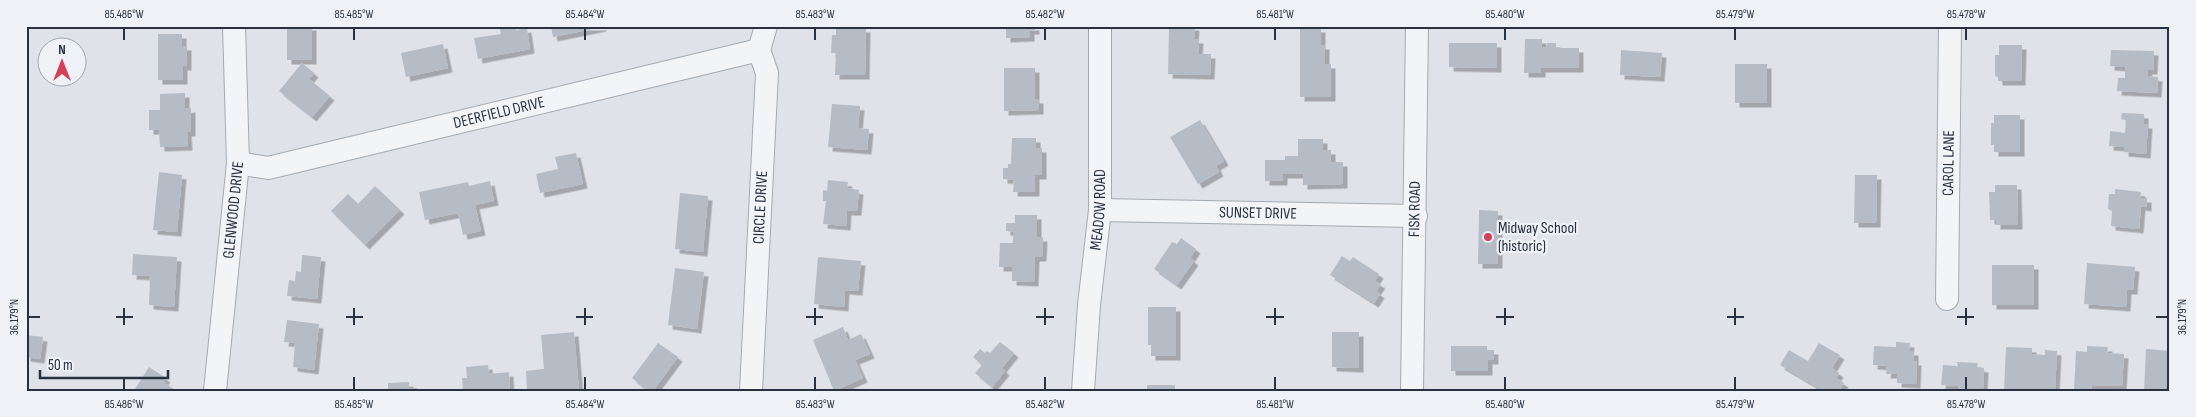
<svg xmlns="http://www.w3.org/2000/svg" width="2196" height="417" viewBox="0 0 2196 417" font-family="'Sofia Sans Condensed',sans-serif">
  <defs>
    <filter id="shadow"><feDropShadow dx="4.5" dy="4.5" stdDeviation="0" flood-color="#0004"/></filter>
  </defs>
  <rect width="100%" height="100%" fill="#dfe3e9"/>
  <path fill="#b6bcc6" filter="url(#shadow)" d="M287,26H312V60H287Z
    M499,26H515L516,30L527,28L530,49L478,59L474,38L501,34Z
    M551,26H602V27L553,37Z
    M1006,26H1035V30H1030V37L1006,38Z
    M1169,26H1195L1194,39H1199L1198,54H1211L1210,75L1168,74Z
    M836,28H866L865,75H835L836,53H831L832,35H836Z
    M1300,28H1321V45H1325V64H1331V97H1300Z
    M158,34H182V46H187V66H183V80H158Z
    M1525,39H1542V47H1547V43H1556V48H1579V68H1541V73H1524Z
    M1449,43H1497V68L1449,67Z
    M443,44L448,68L406,77L401,53Z
    M1999,45H2022L2021,81H1998V77L1995,76V55H1999Z
    M1621,50L1662,53L1660,77L1620,75Z
    M2111,50L2154,51L2153,70H2148L2147,76L2158,77L2157,93L2117,91L2118,78H2125V67L2110,66Z
    M302,63L314,73L309,79L330,96L312,117L279,91Z
    M1735,64H1767V103H1735Z
    M1004,68H1035V99H1039V110L1004,111Z
    M185,93V109L191,108V132H187L188,146L160,147L159,130H149V110H160V94Z
    M832,104L860,106L858,128L869,129L867,150L828,147Z
    M2122,113L2144,114V124H2148L2146,154L2124,152V147L2109,146L2110,131L2125,133L2126,120L2121,119Z
    M1994,115H2020V152H1994V145H1991V123H1994Z
    M1200,120L1224,161L1216,166L1219,172L1198,184L1170,137Z
    M1012,138H1036V148H1042V175H1035V192H1013L1014,180L1003,179V168H1008V164H1011Z
    M1298,139H1323V150H1331V162H1343V184L1303,185V174H1283V181H1265V160H1285V156H1298Z
    M576,153L583,184L540,193L536,174L558,169L555,157Z
    M159,172L182,175L177,232L153,230Z
    M1855,175H1877L1876,223H1854Z
    M828,180L848,182L847,188L859,190L857,211H847L846,226L823,224L826,201H823V190L827,191Z
    M490,181L494,201L475,205L481,231L463,235L458,213L425,220L419,192L468,182L469,186Z
    M1995,185H2017L2018,225H1996V220H1990L1989,192H1995Z
    M375,186L400,210L365,245L331,211L348,194L358,204Z
    M2115,189L2141,192L2140,198H2147V207L2141,206L2139,229L2111,226L2112,211L2108,209L2109,194H2115Z
    M680,193L708,196L703,252L675,249Z
    M1479,210L1498,211V264H1478Z
    M1015,215H1037V237H1043L1042,257H1035L1034,282L1012,281V267H999L1000,243H1013V232L1006,231V223H1015Z
    M1181,238L1196,249L1190,258L1194,261L1177,285L1154,269L1172,242L1177,244Z
    M133,254L177,257L174,307L149,305L150,276L132,275Z
    M302,255L321,257L317,299L287,296L289,280L295,281L296,271L301,272Z
    M1342,256L1350,261L1353,257L1379,274L1375,281L1381,284L1376,291L1380,294L1374,303L1330,275Z
    M818,257L861,261L858,291L845,290L844,307L814,304Z
    M2087,263L2135,267L2133,290H2127L2126,307L2084,304Z
    M1992,265H2034V305H1992Z
    M675,268L704,272L697,329L668,325Z
    M1148,307H1176V356H1151V345H1148Z
    M287,320L319,324L314,370L293,367L295,343L284,342Z
    M843,327L848,340L861,334L870,354L855,360L863,378L834,391L813,340Z
    M574,332L579,391H527L526,371L544,369L541,335Z
    M1332,332H1359V368L1332,367Z
    M26,335L43,337L40,359L26,357Z
    M1000,342L1014,353L1002,368L1005,371L992,387L975,373L982,365L973,357L980,349L985,353L987,351L990,353Z
    M1896,342L1910,343L1909,351H1914V361H1917L1916,384L1897,383V374H1886L1887,366L1873,365L1874,346L1896,347Z
    M658,343L678,357L653,391H648L632,378Z
    M1819,343L1840,355L1832,368L1839,373L1836,378L1844,383L1839,391H1824L1780,365L1789,350L1808,361Z
    M1451,346H1487V350H1494V360H1488V371H1451Z
    M2087,346L2108,347L2107,353L2124,354L2122,386L2092,385L2091,391H2074L2076,351L2087,352Z
    M2006,347L2032,348V354L2045,355V350L2057,351L2055,391H2004Z
    M2146,349L2170,351V386H2166L2165,391H2144Z
    M1957,362L1978,363L1977,367L1984,368L1983,389L1958,391L1959,386L1941,385L1943,365L1958,366Z
    M488,365L489,374L509,372L510,391H463L462,378H467L466,367Z
    M149,367L166,378L163,382L177,391H139L135,389Z
    M409,382V388H417V391H388V383Z
    M1147,385H1175V391H1147Z"/>
  <g fill="none" stroke-linecap="round" stroke-linejoin="round">
    <defs>
      <g id="minor">
        <path id="s1" d="M238,163L268,168L759,50"/>
        <path id="s2" d="M1100,210L1416,216"/>
        <path id="s3" d="M1947,299L1950,26"/>
        <path id="s4" d="M215,391L238,163L234,26"/>
        <path id="s5" d="M751,391L767,73L759,50L766,26"/>
        <path id="s6" d="M1083,391L1089,305L1100,210V26"/>
        <path id="s7" d="M1412,391L1417,26"/>
      </g>
    </defs>
    <use href="#minor" stroke="#a4aab3" stroke-width="24"/>
    <use href="#minor" stroke="#f2f4f7" stroke-width="22"/>
  </g>
  <path fill="none" stroke="#273140" stroke-width="2" d="M124,28V40M354,28V40M585,28V40M815,28V40M1045,28V40M1275,28V40M1505,28V40M1735,28V40M1966,28V40M124,308V325M354,308V325M585,308V325M815,308V325M1045,308V325M1275,308V325M1505,308V325M1735,308V325M1966,308V325M28,317H40M116,317H133M346,317H363M576,317H593M806,317H823M1036,317H1054M1266,317H1284M1496,317H1514M1727,317H1744M1957,317H1974M2156,317H2168M124,377V390M354,377V390M585,377V390M815,377V390M1045,377V390M1275,377V390M1505,377V390M1735,377V390M1966,377V390"/>
  <circle fill="#d24059" stroke="#eef2f6" stroke-width="2" cx="1488" cy="237" r="5"/>
  <g text-anchor="middle" dominant-baseline="central" stroke-width="4.5" stroke-linejoin="round" paint-order="stroke">
    <g font-size="16" fill="#273140" stroke="#eef2f6">
      <text stroke="none"><textPath href="#s1" startOffset="268">DEERFIELD DRIVE</textPath></text>
      <text stroke="none"><textPath href="#s3" startOffset="136">CAROL LANE</textPath></text>
      <text stroke="none"><textPath href="#s5" startOffset="184">CIRCLE DRIVE</textPath></text>
      <text stroke="none"><textPath href="#s4" startOffset="182">GLENWOOD DRIVE</textPath></text>
      <text stroke="none"><textPath href="#s6" startOffset="182">MEADOW ROAD</textPath></text>
      <text stroke="none"><textPath href="#s7" startOffset="182">FISK ROAD</textPath></text>
      <text stroke="none"><textPath href="#s2" startOffset="158">SUNSET DRIVE</textPath></text>
    </g>
    <g font-size="16" fill="#273140" stroke="#eef2f6" text-anchor="start">
      <text x="1498" y="228">Midway School<tspan x="1498" dy="18">(historic)</tspan></text>
    </g>
  </g>
  <rect width="2196" height="417" fill="none" stroke="#eef2f6" stroke-width="55"/>
  <g transform="translate(62 62)"><circle r="24" fill="#eef2f6" stroke="#9ea5ad"/>
  <path d="M0-4L9 19L0 12L-9 19Z" fill="#d24059"/>
  <text y="-8" font-size="14" font-weight="bold" text-anchor="middle" fill="#273140">N</text>
  </g>
  <path d="M40 370v8h128v-8" fill="none" stroke="#273140" stroke-width="2.5"/>
  <text x="48" y="370" font-size="15" fill="#273140" stroke="#eef2f6" stroke-width="4" paint-order="stroke">50 m</text>
  <rect x="28" y="28" width="2140" height="362" fill="none" stroke="#273140" stroke-width="2"/>
  <g font-size="12" text-anchor="middle" fill="#273140">
    <text x="124" y="18">85.486°W</text>
    <text x="354" y="18">85.485°W</text>
    <text x="585" y="18">85.484°W</text>
    <text x="815" y="18">85.483°W</text>
    <text x="1045" y="18">85.482°W</text>
    <text x="1275" y="18">85.481°W</text>
    <text x="1505" y="18">85.480°W</text>
    <text x="1735" y="18">85.479°W</text>
    <text x="1966" y="18">85.478°W</text>
    <text transform="translate(14 317) rotate(-90)" y="4">36.179°N</text>
    <text transform="translate(2182 317) rotate(-90)" y="4">36.179°N</text>
    <text x="124" y="408">85.486°W</text>
    <text x="354" y="408">85.485°W</text>
    <text x="585" y="408">85.484°W</text>
    <text x="815" y="408">85.483°W</text>
    <text x="1045" y="408">85.482°W</text>
    <text x="1275" y="408">85.481°W</text>
    <text x="1505" y="408">85.480°W</text>
    <text x="1735" y="408">85.479°W</text>
    <text x="1966" y="408">85.478°W</text>
  </g>
</svg>
